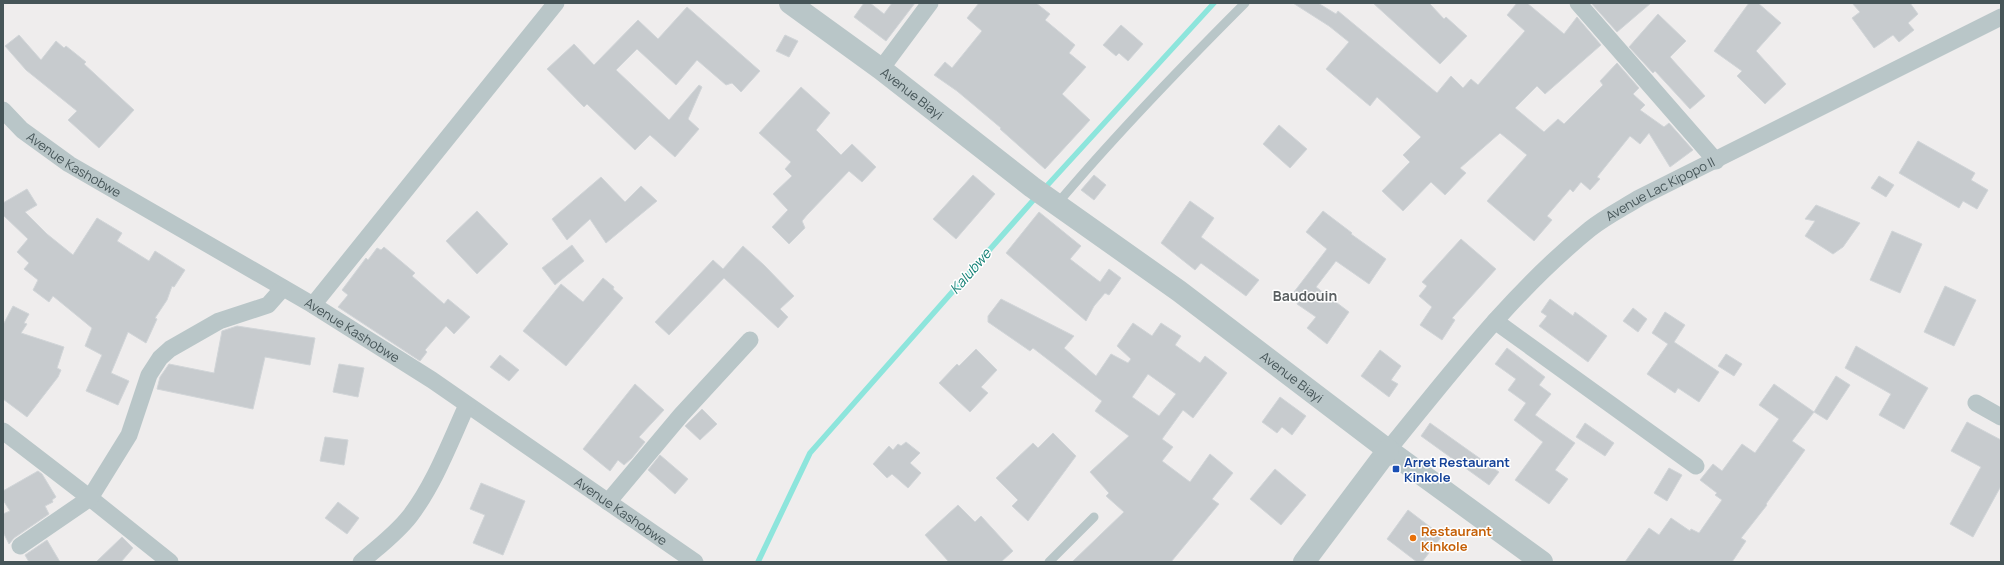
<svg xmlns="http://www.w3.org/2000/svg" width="2004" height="565" viewBox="0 0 2004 565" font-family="Manrope,sans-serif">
  <rect width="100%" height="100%" fill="#efeded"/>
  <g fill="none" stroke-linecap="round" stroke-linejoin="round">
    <path stroke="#8de5dc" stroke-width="5.5" d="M1043,190L1214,3
      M758,562L810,453L1037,196"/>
  </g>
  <path fill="#c7cbce" stroke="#d1d5d8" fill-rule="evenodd" d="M864,3H870L884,14L892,3H915L886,41L854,17Z
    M979,3H1036L1050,14L1045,20L1075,45L1069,53L1086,67L1062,94L1090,120L1045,169L1000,129L1001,128L957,91L934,75L945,62L952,68L982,31L967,18Z
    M1293,3H1318L1336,14L1338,11L1437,93L1451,76L1463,88L1471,79L1478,85L1525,31L1507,15L1517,3H1527L1564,34L1577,17L1601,45L1545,94L1537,86L1515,108L1544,132L1558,119L1564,124L1603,85L1600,81L1617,63L1639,88L1633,94L1645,105L1640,110L1664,127L1669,123L1693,150L1670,167L1649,133L1640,144L1630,136L1597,177L1600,179L1590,190L1581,182L1573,192L1570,189L1547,216L1552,220L1534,241L1487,201L1527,155L1500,133L1460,168L1466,173L1445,195L1431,182L1403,211L1382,191L1410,162L1403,155L1421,137L1377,97L1370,106L1326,69L1349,42L1329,26Z
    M1373,3H1429L1444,19L1446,17L1467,36L1440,64Z
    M1591,3H1651L1617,32Z
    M1749,3H1758L1781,23L1756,51L1786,84L1765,104L1737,76L1742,71L1714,51Z
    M1852,3H1910L1918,14L1908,23L1914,30L1899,42L1893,35L1874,48L1852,18L1860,12Z
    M687,7L760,71L741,92L732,83L726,85L697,60L676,85L637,49L616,70L669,120L699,85L702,87L688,119L699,129L675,157L650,135L635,150L587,104L584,107L547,69L574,44L594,65L638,20L658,39Z
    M1658,14L1686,41L1670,57L1705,96L1690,109L1655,71L1653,73L1629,47Z
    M1121,25L1143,44L1128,61L1119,53L1116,56L1103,45Z
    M19,35L41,60L56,41L64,48L66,46L86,62L84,64L134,110L99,148L68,120L77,111L26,70L5,46Z
    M785,35L798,41L789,57L776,51Z
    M801,87L830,113L816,130L841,155L852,144L876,167L862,182L849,171L807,215L802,221L805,228L789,244L772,227L788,210L773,194L792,176L785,169L791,162L759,133Z
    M1279,125L1307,149L1290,168L1263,144Z
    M1918,141L1975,173L1971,180L1988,190L1977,209L1963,201L1959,208L1899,173Z
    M973,175L995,194L956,239L933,219Z
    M1094,175L1106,185L1094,200L1081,190Z
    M1879,176L1894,185L1886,197L1871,188Z
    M601,177L625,202L641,186L657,201L606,243L590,219L567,240L552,219Z
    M27,189L37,205L25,212L47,234L73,255L97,218L122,233L117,241L149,261L155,251L185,270L174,287L172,286L167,300L155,318L157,319L146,343L128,332L111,373L129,381L118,405L86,391L102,355L85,346L92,328L53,296L49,302L33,290L38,280L24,269L29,263L17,252L28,239L3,215V203Z
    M1190,201L1214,218L1201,237L1259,280L1246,296L1201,263L1195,270L1161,243Z
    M1816,205L1860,223L1843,247L1833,254L1805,236L1815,221L1805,219Z
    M477,211L508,244L477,274L446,241Z
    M1323,211L1352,233L1351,234L1386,259L1369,284L1336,261L1316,287L1349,312L1327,344L1307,328L1316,317L1297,304L1301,296L1294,292L1327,249L1306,232Z
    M1039,212L1081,246L1070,259L1100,282L1109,269L1121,278L1109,295L1105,293L1094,306L1086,321L1006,253Z
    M1892,231L1922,244L1900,293L1870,280Z
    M1461,239L1496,269L1452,318L1455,320L1442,340L1420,325L1432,307L1419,296L1427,286L1422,282Z
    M572,245L584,261L555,285L542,268Z
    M743,246L764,265L794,296L780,309L788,317L778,328L724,278L669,335L655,322L713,260L723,269Z
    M384,247L415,273L412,276L444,304L448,299L470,317L454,334L446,326L425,350L427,352L420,361L338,307L348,295L342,290L366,258L368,260L377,248L381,250Z
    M603,278L614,287L613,289L623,298L566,366L523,331L561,284L583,302Z
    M1945,286L1976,300L1954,346L1924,332Z
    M1001,299L1074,336L1064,348L1096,376L1111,354L1128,363L1131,359L1117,346L1133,323L1152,336L1161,323L1181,336L1175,345L1200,363L1205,356L1227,373L1193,418L1183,410L1162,439L1173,447L1162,461L1190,482L1210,454L1233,473L1212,499L1219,504L1171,562H1072L1124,512L1106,496L1109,493L1090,472L1129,436L1095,411L1102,401L1033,348L1030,351L988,322V316ZM1148,374L1176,394L1159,416L1132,397Z
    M1550,299L1573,316L1575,312L1607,336L1588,362L1539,326L1547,316L1541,312Z
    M13,306L29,314L24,323L27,324L21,333L64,347L57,368L61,370L58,377L27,417L3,399V325Z
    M1633,308L1647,319L1638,332L1623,321Z
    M1665,312L1685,325L1674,342L1719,372L1699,402L1678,388L1675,393L1647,374L1668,344L1652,333Z
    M237,326L315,338L310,365L265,357L253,409L157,389L160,377L169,364L214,373L222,331Z
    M1856,346L1928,388L1904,429L1879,415L1891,394L1845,368Z
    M1507,348L1545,377L1539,385L1551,394L1535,415L1575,443L1555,470L1568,479L1549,504L1515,480L1543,442L1514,420L1526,403L1508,390L1516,379L1495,364Z
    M976,349L997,370L981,387L988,393L970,412L939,383L957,364L959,366Z
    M1380,350L1401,366L1391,380L1398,384L1389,397L1361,376Z
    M1726,354L1742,364L1734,376L1718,366Z
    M500,355L519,370L509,381L490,367Z
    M339,364L364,368L358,397L333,392Z
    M1836,376L1850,385L1827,420L1814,412Z
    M635,384L664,410L639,437L645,442L632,458L624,465L618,460L610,471L583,449Z
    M1774,384L1814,412L1792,441L1805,450L1766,504L1767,505L1741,538L1746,541L1732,562H1625L1649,528L1659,535L1671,518L1690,531L1691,529L1699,533L1722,500L1715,495L1717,493L1700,480L1713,464L1722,471L1742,444L1755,453L1779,419L1759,405Z
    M1280,397L1306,416L1292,435L1282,427L1277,433L1262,422Z
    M702,409L717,424L700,440L685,426Z
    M1967,422L2001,440V486L1973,537L1950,524L1981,467L1951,451Z
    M1430,423L1499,472L1489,485L1421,436Z
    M1585,423L1614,443L1605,456L1576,437Z
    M1053,433L1076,456L1028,521L1012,506L1018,500L996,478L1033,443L1038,448Z
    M325,437L348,440L344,465L320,461Z
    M906,442L920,453L910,463L921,473L908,488L892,474L887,478L873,464L889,446L893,450L898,444L901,446Z
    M660,455L688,479L675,494L648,470Z
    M1669,468L1682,475L1667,501L1654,493Z
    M1275,469L1306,495L1281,525L1250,499Z
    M38,471L42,474L56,497L52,500L53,502L45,506L49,514L14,538L9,544L3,532V514L10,511L3,500V491Z
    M481,483L525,501L503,555L473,543L485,515L470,509Z
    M338,502L359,518L347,534L325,518Z
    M958,505L975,522L981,516L1013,551L1001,562H949L925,535Z
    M1408,510L1442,536L1422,562H1417L1387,539Z
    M122,537L133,548L121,562H96Z
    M47,540L60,562H29L25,555Z"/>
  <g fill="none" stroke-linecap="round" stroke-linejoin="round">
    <path stroke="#b9c6c8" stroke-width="9" d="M1057,204C1116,134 1180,68 1245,3
      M1049,562L1094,517"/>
    <g stroke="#b9c6c8" stroke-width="17">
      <path d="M1578,3L1716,161"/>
      <path d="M881,69L930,3"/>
      <path id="s1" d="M3,110L22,130L69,164L313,305L432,380L695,562"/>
      <path d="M313,305L556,3"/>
      <path d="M1495,321L1696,466"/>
      <path d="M1976,403L2001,417"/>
      <path d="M3,431L90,498L170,562"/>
      <path id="s2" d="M1388,450C1451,373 1512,292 1590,229C1605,217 1623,208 1639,198L2001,17"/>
      <path d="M608,502L681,415L750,340"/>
      <path d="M20,546L90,498L129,435L149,375L160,358L170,349L219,321L268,305L283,288"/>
      <path d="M361,562C378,547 396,534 410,516C435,483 450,442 467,405"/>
    </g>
    <g stroke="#b9c6c8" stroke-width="22">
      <path id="s3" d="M790,3L881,69L1032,187L1179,291L1388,450L1542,562"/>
      <path d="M1304,562L1388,450"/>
    </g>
  </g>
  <rect fill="#1a4fb4" stroke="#fff" stroke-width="1.5" x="1392" y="465" width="8" height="8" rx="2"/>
  <circle fill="#e8710a" stroke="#fff" stroke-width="1.5" cx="1413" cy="538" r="4"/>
  <g text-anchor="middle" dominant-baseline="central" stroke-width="3" stroke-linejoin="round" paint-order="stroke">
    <g font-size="13" fill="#465558" stroke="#fff">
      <text stroke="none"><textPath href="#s3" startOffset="152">Avenue Biayi</textPath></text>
      <text stroke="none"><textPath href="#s1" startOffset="90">Avenue Kashobwe</textPath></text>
      <text stroke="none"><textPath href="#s2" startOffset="381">Avenue Lac Kipopo II</textPath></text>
      <text stroke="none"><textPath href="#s1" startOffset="414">Avenue Kashobwe</textPath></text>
      <text stroke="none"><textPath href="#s3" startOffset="626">Avenue Biayi</textPath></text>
      <text stroke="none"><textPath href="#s1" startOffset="738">Avenue Kashobwe</textPath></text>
    </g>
    <g font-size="13" font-weight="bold" fill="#164399" stroke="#fff" text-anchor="start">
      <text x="1404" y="462">Arret Restaurant<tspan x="1404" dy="15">Kinkole</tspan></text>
    </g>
    <g font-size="13" font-weight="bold" fill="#c56008" stroke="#fff" text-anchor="start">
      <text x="1421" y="531">Restaurant<tspan x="1421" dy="15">Kinkole</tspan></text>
    </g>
    <g font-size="14" font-style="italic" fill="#158075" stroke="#fff">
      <text transform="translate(970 271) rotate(-49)">Kalubwe</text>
    </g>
    <g font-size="14" font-weight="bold" fill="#5a5f61" stroke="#fff">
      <text x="1305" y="295">Baudouin</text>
    </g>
  </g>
  <rect width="2004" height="565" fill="none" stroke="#465558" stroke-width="8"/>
</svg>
